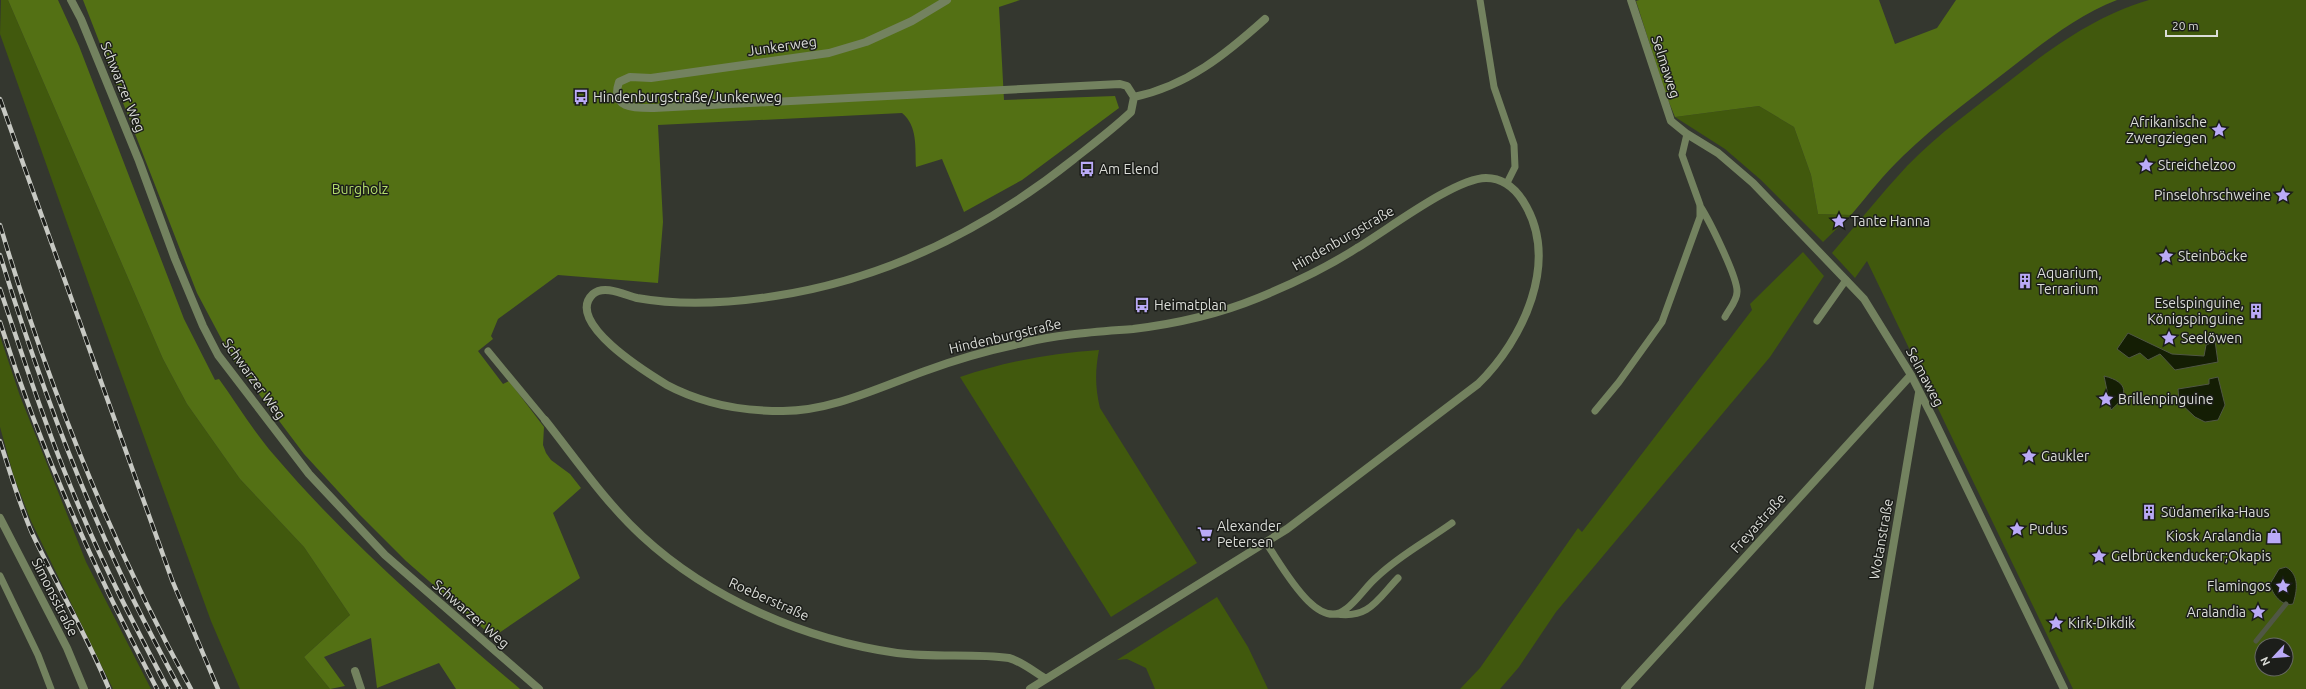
<svg xmlns="http://www.w3.org/2000/svg" width="2306" height="689" viewBox="0 0 2306 689" font-family="Ubuntu,sans-serif">
  <rect width="100%" height="100%" fill="#34372f"/>
  <path fill="#41590d" fill-rule="evenodd" d="M1,0H8L163,359L187,404L240,479L304,547L350,615L304,657L330,689H240L211,621L98,310L0,34Z
    M2149,0H2306V689H2073L1867,261L1855,278L1832,253C1857,224 1881,194 1907,166C1939,133 1976,107 2012,79C2054,46 2097,15 2149,0ZM2262,645H2286V669H2262Z
    M1759,106L1794,127L1811,175L1818,214L1851,215L1823,242L1761,180L1725,149L1675,117Z
    M1803,252L1824,276L1770,357L1556,612L1519,667L1500,689H1460L1480,668L1578,528L1582,532L1752,310L1750,304Z
    M0,336L20,396L86,562L151,689H113L31,521L14,477L0,427Z
    M1099,350C1095,371 1095,387 1100,408L1197,563L1111,617L960,377C1005,362 1051,353 1099,350Z
    M1217,597L1248,647L1268,689H1155L1146,668L1127,659L1117,660Z"/>
  <path fill="#537014" d="M8,0H58L79,46L184,319L215,380L219,379C237,404 254,432 274,455C348,542 433,615 520,689H456L439,663L377,688L371,638L324,657L345,686L330,689L304,657L350,615L304,547L240,479L187,404L163,359Z
    M83,0H1020L999,7L1004,100L1115,96L1119,108L1022,180L964,212L942,159L916,167C915,148 918,126 902,113L658,125L663,222L658,283L558,275L498,319L491,336L493,339L478,351L503,384L509,381L544,427L543,445L546,453L551,460L570,474L581,488L553,513L580,578L493,637L406,561L359,514L304,454L231,357L197,293Z
    M1639,0H1879L1895,44L1937,28L1956,0H2117C2078,15 2044,42 2012,67C1975,96 1937,123 1903,156C1884,174 1868,195 1851,215L1818,214L1811,175L1794,127L1759,106L1675,117L1666,95L1636,1Z"/>
  <path fill="#141e04" stroke="#505744" d="M2128,333L2172,354L2204,356L2206,345L2215,341L2218,362L2175,370L2160,354L2148,360L2140,353L2129,358L2117,349Z
    M2104,376C2129,382 2129,395 2111,410Z
    M2218,377L2225,405L2218,420L2205,422L2195,417L2179,402L2178,389L2209,384V379Z
    M2286,567C2300,575 2297,591 2293,604C2282,607 2272,594 2270,584L2279,569Z"/>
  <g fill="none" stroke-linecap="round" stroke-linejoin="round">
    <path stroke="#505744" stroke-width="5" d="M2256,641L2286,604"/>
    <path stroke="#73825f" stroke-width="7" d="M1480,0L1494,87L1514,145L1515,167L1507,183
      M1700,206C1709,220 1738,278 1737,292C1737,301 1729,309 1725,317
      M1817,321L1846,280
      M488,351L545,420
      M1595,411L1619,382L1662,322L1700,217V205L1682,155L1687,134
      M1266,543C1280,562 1317,634 1346,609C1358,600 1366,586 1378,576C1400,555 1427,541 1452,523
      M0,576L38,655L51,689
      M1336,614C1369,619 1377,600 1398,578"/>
    <path stroke="#73825f" stroke-width="8" d="M947,0L912,21L866,42L829,53L651,78L630,77L619,82C610,109 635,108 654,108L1120,84L1127,86L1134,97L1131,112C1113,129 1093,144 1074,159C986,229 887,279 775,296C731,303 682,306 637,298C625,295 604,284 593,294C563,322 649,374 667,385C680,392 696,398 710,402C734,409 759,411 783,411C832,411 880,387 925,371C957,359 989,350 1023,343C1059,334 1096,332 1133,329C1174,324 1219,314 1258,298C1292,284 1326,268 1357,248C1386,231 1455,178 1486,178C1503,178 1514,187 1523,201C1561,261 1523,340 1478,384L1287,529L1030,689
      M1631,0L1671,121L1687,134L1718,153L1753,183L1864,299L1911,375L1932,416L2064,689
      M1134,97C1187,86 1226,54 1265,19
      M545,420C576,459 605,502 642,536C710,599 806,640 897,653C934,658 975,653 1009,658C1021,661 1036,673 1046,679
      M0,518L67,648L84,689
      M355,671L361,689
      M1625,689L1911,375
      M1869,689L1919,393"/>
    <path stroke="#73825f" stroke-width="8" d="M71,0L81,19L139,161L175,259L203,326L218,355L309,474L385,555L539,689"/>
    <defs>
      <path id="rail" d="M0,99L172,580L218,689
        M0,225C48,385 110,542 191,689
        M0,255C33,362 71,468 119,570C138,611 159,650 180,689
        M0,289C25,363 49,437 80,509C106,571 137,630 168,689
        M0,322C40,449 95,572 157,689
        M0,441C10,472 19,503 32,533C57,586 87,635 109,689"/>
    </defs>
    <use href="#rail" stroke="#c7c9c3" stroke-width="4.5"/>
    <use href="#rail" stroke="#1c1e1a" stroke-width="3" stroke-dasharray="9" stroke-linecap="butt"/>
  </g>
  <defs>
    <symbol id="bus-bare" viewBox="-9 -9 18 18"><path d="M-5-6H5V4H4V6H2V4H-2V6H-4V4H-5ZM-3.5-4V0h7V-4ZM-3.5 1.2v1.5H-2V1.2ZM2 1.2v1.5H3.5V1.2Z" fill="#baaaf7" stroke="#1c1e1a" stroke-width="2.5" paint-order="stroke"/></symbol>
    <symbol id="sight-bare" viewBox="-9 -9 18 18"><path d="M0-6L1.8-2.2L6-1.7L2.9 1.2L3.7 5.4L0 3.3L-3.7 5.4L-2.9 1.2L-6-1.7L-1.8-2.2Z" fill="#baaaf7" stroke="#1c1e1a" stroke-width="2.5" paint-order="stroke"/></symbol>
    <symbol id="building-bare" viewBox="-9 -9 18 18"><path d="M-4-6H4V6H1V3H-1V6H-4ZM-2.5-4.3h1.7v1.8h-1.7ZM.8-4.3h1.7v1.8H.8ZM-2.5-1h1.7V.8h-1.7ZM.8-1h1.7V.8H.8Z" fill="#baaaf7" stroke="#1c1e1a" stroke-width="2.5" paint-order="stroke"/></symbol>
    <symbol id="supermarket-bare" viewBox="-9 -9 18 18"><path d="M-6-5.5h2.5l.6 2H6L4.5 2H-2.5L-4.4-4H-6ZM-1.5 3.2a1.3 1.3 0 1 0 .1 0ZM3 3.2a1.3 1.3 0 1 0 .1 0Z" fill="#baaaf7" stroke="#1c1e1a" stroke-width="2.5" paint-order="stroke"/></symbol>
    <symbol id="shop-bare" viewBox="-9 -9 18 18"><path d="M-5-2.5h2.3a2.7 3.5 0 0 1 5.4 0H5L5.5 6h-11ZM-1.5-2.5h3a1.5 2.3 0 0 0-3 0Z" fill="#baaaf7" stroke="#1c1e1a" stroke-width="2.5" paint-order="stroke"/></symbol>
  </defs>
  <g fill-rule="evenodd">
    <use href="#bus-bare" x="570" y="86" width="22" height="22"/>
    <use href="#sight-bare" x="2208" y="119" width="22" height="22"/>
    <use href="#sight-bare" x="2135" y="154" width="22" height="22"/>
    <use href="#bus-bare" x="1076" y="158" width="22" height="22"/>
    <use href="#sight-bare" x="2272" y="184" width="22" height="22"/>
    <use href="#sight-bare" x="1828" y="210" width="22" height="22"/>
    <use href="#sight-bare" x="2155" y="245" width="22" height="22"/>
    <use href="#building-bare" x="2014" y="270" width="22" height="22"/>
    <use href="#bus-bare" x="1131" y="294" width="22" height="22"/>
    <use href="#building-bare" x="2245" y="300" width="22" height="22"/>
    <use href="#sight-bare" x="2158" y="327" width="22" height="22"/>
    <use href="#sight-bare" x="2095" y="388" width="22" height="22"/>
    <use href="#sight-bare" x="2018" y="445" width="22" height="22"/>
    <use href="#building-bare" x="2138" y="501" width="22" height="22"/>
    <use href="#sight-bare" x="2006" y="518" width="22" height="22"/>
    <use href="#supermarket-bare" x="1194" y="523" width="22" height="22"/>
    <use href="#shop-bare" x="2263" y="525" width="22" height="22"/>
    <use href="#sight-bare" x="2088" y="545" width="22" height="22"/>
    <use href="#sight-bare" x="2272" y="575" width="22" height="22"/>
    <use href="#sight-bare" x="2247" y="601" width="22" height="22"/>
    <use href="#sight-bare" x="2045" y="612" width="22" height="22"/>
  </g>
  <g text-anchor="middle" dominant-baseline="central" stroke-width="3" stroke-linejoin="round" paint-order="stroke">
    <g font-size="14" fill="#dbddd8" stroke="#1c1e1a">
      <text transform="translate(782 46) rotate(-8)">Junkerweg</text>
      <text transform="translate(1666 67) rotate(72)">Selmaweg</text>
      <text transform="translate(123 87) rotate(68)">Schwarzer Weg</text>
      <text transform="translate(1343 238) rotate(-30)">Hindenburgstraße</text>
      <text transform="translate(1005 336) rotate(-13)">Hindenburgstraße</text>
      <text transform="translate(1925 377) rotate(62)">Selmaweg</text>
      <text transform="translate(254 379) rotate(54)">Schwarzer Weg</text>
      <text transform="translate(1758 523) rotate(-48)">Freyastraße</text>
      <text transform="translate(1881 539) rotate(-80)">Wotanstraße</text>
      <text transform="translate(55 597) rotate(63)">Simonsstraße</text>
      <text transform="translate(769 599) rotate(24)">Roeberstraße</text>
      <text transform="translate(471 614) rotate(41)">Schwarzer Weg</text>
    </g>
    <g font-size="14" fill="#dbddd8" stroke="#1c1e1a" text-anchor="start">
      <text x="593" y="97">Hindenburgstraße/Junkerweg</text>
      <text x="2207" y="122" text-anchor="end">Afrikanische<tspan x="2207" dy="16">Zwergziegen</tspan></text>
      <text x="2158" y="165">Streichelzoo</text>
      <text x="1099" y="169">Am Elend</text>
      <text x="2271" y="195" text-anchor="end">Pinselohrschweine</text>
      <text x="1851" y="221">Tante Hanna</text>
      <text x="2178" y="256">Steinböcke</text>
      <text x="2037" y="273">Aquarium,<tspan x="2037" dy="16">Terrarium</tspan></text>
      <text x="2244" y="303" text-anchor="end">Eselspinguine,<tspan x="2244" dy="16">Königspinguine</tspan></text>
      <text x="1154" y="305">Heimatplan</text>
      <text x="2181" y="338">Seelöwen</text>
      <text x="2118" y="399">Brillenpinguine</text>
      <text x="2041" y="456">Gaukler</text>
      <text x="2161" y="512">Südamerika-Haus</text>
      <text x="1217" y="526">Alexander<tspan x="1217" dy="16">Petersen</tspan></text>
      <text x="2029" y="529">Pudus</text>
      <text x="2262" y="536" text-anchor="end">Kiosk Aralandia</text>
      <text x="2111" y="556">Gelbrückenducker;Okapis</text>
      <text x="2271" y="586" text-anchor="end">Flamingos</text>
      <text x="2246" y="612" text-anchor="end">Aralandia</text>
      <text x="2068" y="623">Kirk-Dikdik</text>
    </g>
    <g font-size="14" fill="#b4de6d" stroke="#1c1e1a">
      <text x="360" y="189">Burgholz</text>
    </g>
  </g>
  <g transform="translate(2274 657) rotate(244)"><circle r="19" fill="#1c1e1a" stroke="#686a66"/>
  <path d="M0-3L7 15L0 10L-7 15Z" fill="#baaaf7"/>
  <text y="-6" font-size="11" font-weight="bold" text-anchor="middle" fill="#dbddd8">N</text>
  </g>
  <path d="M2166 30v6h51v-6" fill="none" stroke="#dbddd8" stroke-width="2"/>
  <text x="2172" y="30" font-size="12" fill="#dbddd8" stroke="#1c1e1a" stroke-width="3" paint-order="stroke">20 m</text>
</svg>
